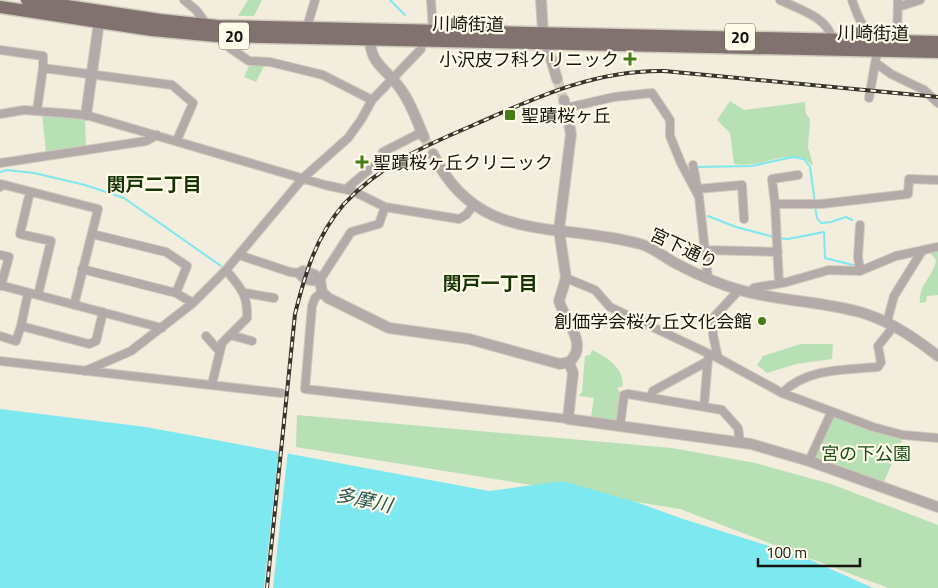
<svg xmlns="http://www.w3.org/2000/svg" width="938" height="588" viewBox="0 0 938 588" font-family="'Titillium Web','Noto Sans JP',sans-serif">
  <rect width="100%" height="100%" fill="#f2eddc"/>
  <path fill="#b7e0b4" d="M248,0H262L254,16H238Z
    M250,64L264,66L256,82L244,77Z
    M730,101L744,110L805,102L806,114L810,119L808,148L813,164L811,165C801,148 769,162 754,164C747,165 740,165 734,164L730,133L717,120Z
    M42,114L85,119L86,147L46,152Z
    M938,250V295L927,296L926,302L920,303C918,285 934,276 936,260L928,251Z
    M801,344H833L832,359L796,364L767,373L757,365L763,356Z
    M592,350C607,357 623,367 623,386L617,388L620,392L617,420L591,417L594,398L579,396L582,392L585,356L590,355Z
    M831,413L903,438L882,486L814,461Z
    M297,415L672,448L755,463L831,484L938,525V588H888L680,509L296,447Z"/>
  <path fill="#7de8f0" d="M0,409L146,427L489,491L563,481L639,503L683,519L804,557L873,588H0Z"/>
  <path fill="#f2eddc" d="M279,448L288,450L273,588H264Z"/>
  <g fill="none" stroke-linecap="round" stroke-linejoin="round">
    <path stroke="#7de8f0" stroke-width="2" d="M390,0L405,15
      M696,167L752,166L793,157L804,159L810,167L815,203
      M0,172L7,170L34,173L85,185L124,198L221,266
      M815,207L817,218L821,223L831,222L846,217L852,220
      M708,216L736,227L774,237
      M778,238L788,239L824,232L825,258L857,266"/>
    <path stroke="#d1ccbd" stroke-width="10" stroke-dasharray="10 5" stroke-linecap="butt" d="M557,79L564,100
      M424,137L433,154"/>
    <defs>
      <path id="minor" d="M184,0L196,10L208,26
        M431,0L433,30
        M780,0C798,9 828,17 832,39
        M852,0C858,18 863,31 881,40L897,34L898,0
        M898,7L920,0
        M307,27L315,0
        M224,35L230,48L249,61L270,62L323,75L372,100
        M0,50L43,56V68L172,85L193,103L177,140
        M876,63L891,74L924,90L938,103
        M869,98L878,47
        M566,108L614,97L652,93L670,120V136L681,163L699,197
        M37,110L43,68
        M0,114L24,110L86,115L325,185L353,191L385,207L459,219L466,215L473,206
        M0,163L146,141L157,135
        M693,165L699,197L708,278
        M0,187L1,184L98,209L74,305
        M346,189L377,163L383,152L422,132
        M698,189L742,185L744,219
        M30,192L20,234L51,241L38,295
        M775,204L772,179L798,175
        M92,234L166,252L187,266L176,293
        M706,250L778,252
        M0,255L9,257L1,286
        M239,255L290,272L298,273L303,270L315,274L320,280
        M82,269L176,293L193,303
        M860,271L858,257L860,225
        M298,273C303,280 311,283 320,280L351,232L379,224L385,207
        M566,278L595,290L610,307L718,358L782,393L873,427L903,435L938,438
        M779,283L775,204H821L908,194L909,179L938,180
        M0,285L162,328
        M322,292L315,298L312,306L305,389L568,419
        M749,292L754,288L787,282L829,270L860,271L896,256L938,247
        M28,293L21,326L89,344L96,341L103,312
        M245,293L274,298
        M887,322L894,296L922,251
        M230,335L252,341
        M0,336L16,341L21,326
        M206,336L220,352
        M718,358L713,335V318L739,290
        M0,361L281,393
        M85,371L131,351L193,303L226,270L303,178L348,138L361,120L372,100L421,49L422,41
        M212,384L222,343L247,318C248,294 240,287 226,270
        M782,393C807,368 844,370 878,367L881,362L878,346L894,326
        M650,398L653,391L708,361
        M704,406L708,359
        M620,426L624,395L628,394L722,410L738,428L740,442
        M809,461L831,413"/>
      <path id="tertiary" d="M541,0L543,32L557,79
        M369,32C370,68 385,65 402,91C412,105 417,122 424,137
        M86,115L99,22
        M433,154C478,246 557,221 640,244C653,247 665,258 677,264C696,274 718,284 740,290C781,302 825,301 866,314C893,323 916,339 938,356
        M320,280L322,292L328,298L389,328L469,339L560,364L569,362C590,345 564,319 559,301L566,278L559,230L571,134L564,100
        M569,362L573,373L568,419L751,444L809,461L938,507"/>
      <path id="primary" d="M27,0L160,20L217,26L938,42
        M0,7L152,30L217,36L938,52"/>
    </defs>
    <use href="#minor" stroke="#cfcabb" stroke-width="10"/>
    <use href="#tertiary" stroke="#cfcabb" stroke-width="12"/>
    <use href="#primary" stroke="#cfcabb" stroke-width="15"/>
    <use href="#minor" stroke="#b3aaa9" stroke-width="8"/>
    <use href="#tertiary" stroke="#b3aaa9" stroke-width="10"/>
    <use href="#primary" stroke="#817270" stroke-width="12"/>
    <defs>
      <path id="rail" d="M267,588L295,314C305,274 316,236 344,204C381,164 427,145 476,124C537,97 595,70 664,71L938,97"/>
    </defs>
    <use href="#rail" stroke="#36342c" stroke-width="4"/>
    <use href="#rail" stroke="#fffbe9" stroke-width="2" stroke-dasharray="5.5" stroke-linecap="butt"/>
  </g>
  <g fill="#447d17" stroke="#fffbe9" stroke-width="2">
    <path d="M627.5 51.5h5v5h5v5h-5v5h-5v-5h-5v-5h5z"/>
    <rect x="504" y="109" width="12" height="12" rx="2.5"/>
    <path d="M359.5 154.5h5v5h5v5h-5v5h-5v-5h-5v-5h5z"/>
    <circle cx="762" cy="321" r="5"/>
  </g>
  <g text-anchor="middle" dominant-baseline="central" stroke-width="4.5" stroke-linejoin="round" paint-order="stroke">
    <g fill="#fffbe9" stroke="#5c5950" stroke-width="1">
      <rect x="219" y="22.5" width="30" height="27" rx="4"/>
      <rect x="725" y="23.5" width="30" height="27" rx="4"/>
    </g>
    <g font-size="16" font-weight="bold" fill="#16140e">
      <text x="234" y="36">20</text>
      <text x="740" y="37">20</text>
    </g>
    <g font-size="18" fill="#16140e" stroke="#fffbe9">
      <text transform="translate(468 24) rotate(1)">川崎街道</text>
      <text transform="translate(873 33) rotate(1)">川崎街道</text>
      <text transform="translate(684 248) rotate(25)">宮下通り</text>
    </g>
    <g font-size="18" fill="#16140e" stroke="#fffbe9" text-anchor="end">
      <text x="619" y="59">小沢皮フ科クリニック</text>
      <text x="521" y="115" text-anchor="start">聖蹟桜ヶ丘</text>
      <text x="373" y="162" text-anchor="start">聖蹟桜ヶ丘クリニック</text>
      <text x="752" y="321">創価学会桜ケ丘文化会館</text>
    </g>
    <g font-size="18" fill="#174e15" stroke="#fffbe9">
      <text x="866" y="453">宮の下公園</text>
    </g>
    <g font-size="19" font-weight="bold" fill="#173303" stroke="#fffbe9">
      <text x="154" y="183">関戸二丁目</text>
      <text x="490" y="282">関戸一丁目</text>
    </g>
    <g font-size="19" font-style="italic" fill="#225255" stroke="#fffbe9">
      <text transform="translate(364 499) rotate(12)">多摩川</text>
    </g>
  </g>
  <path d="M758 558v8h102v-8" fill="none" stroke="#16140e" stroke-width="2.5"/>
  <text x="766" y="558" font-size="15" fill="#16140e" stroke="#fffbe9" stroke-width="4" paint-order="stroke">100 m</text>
</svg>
